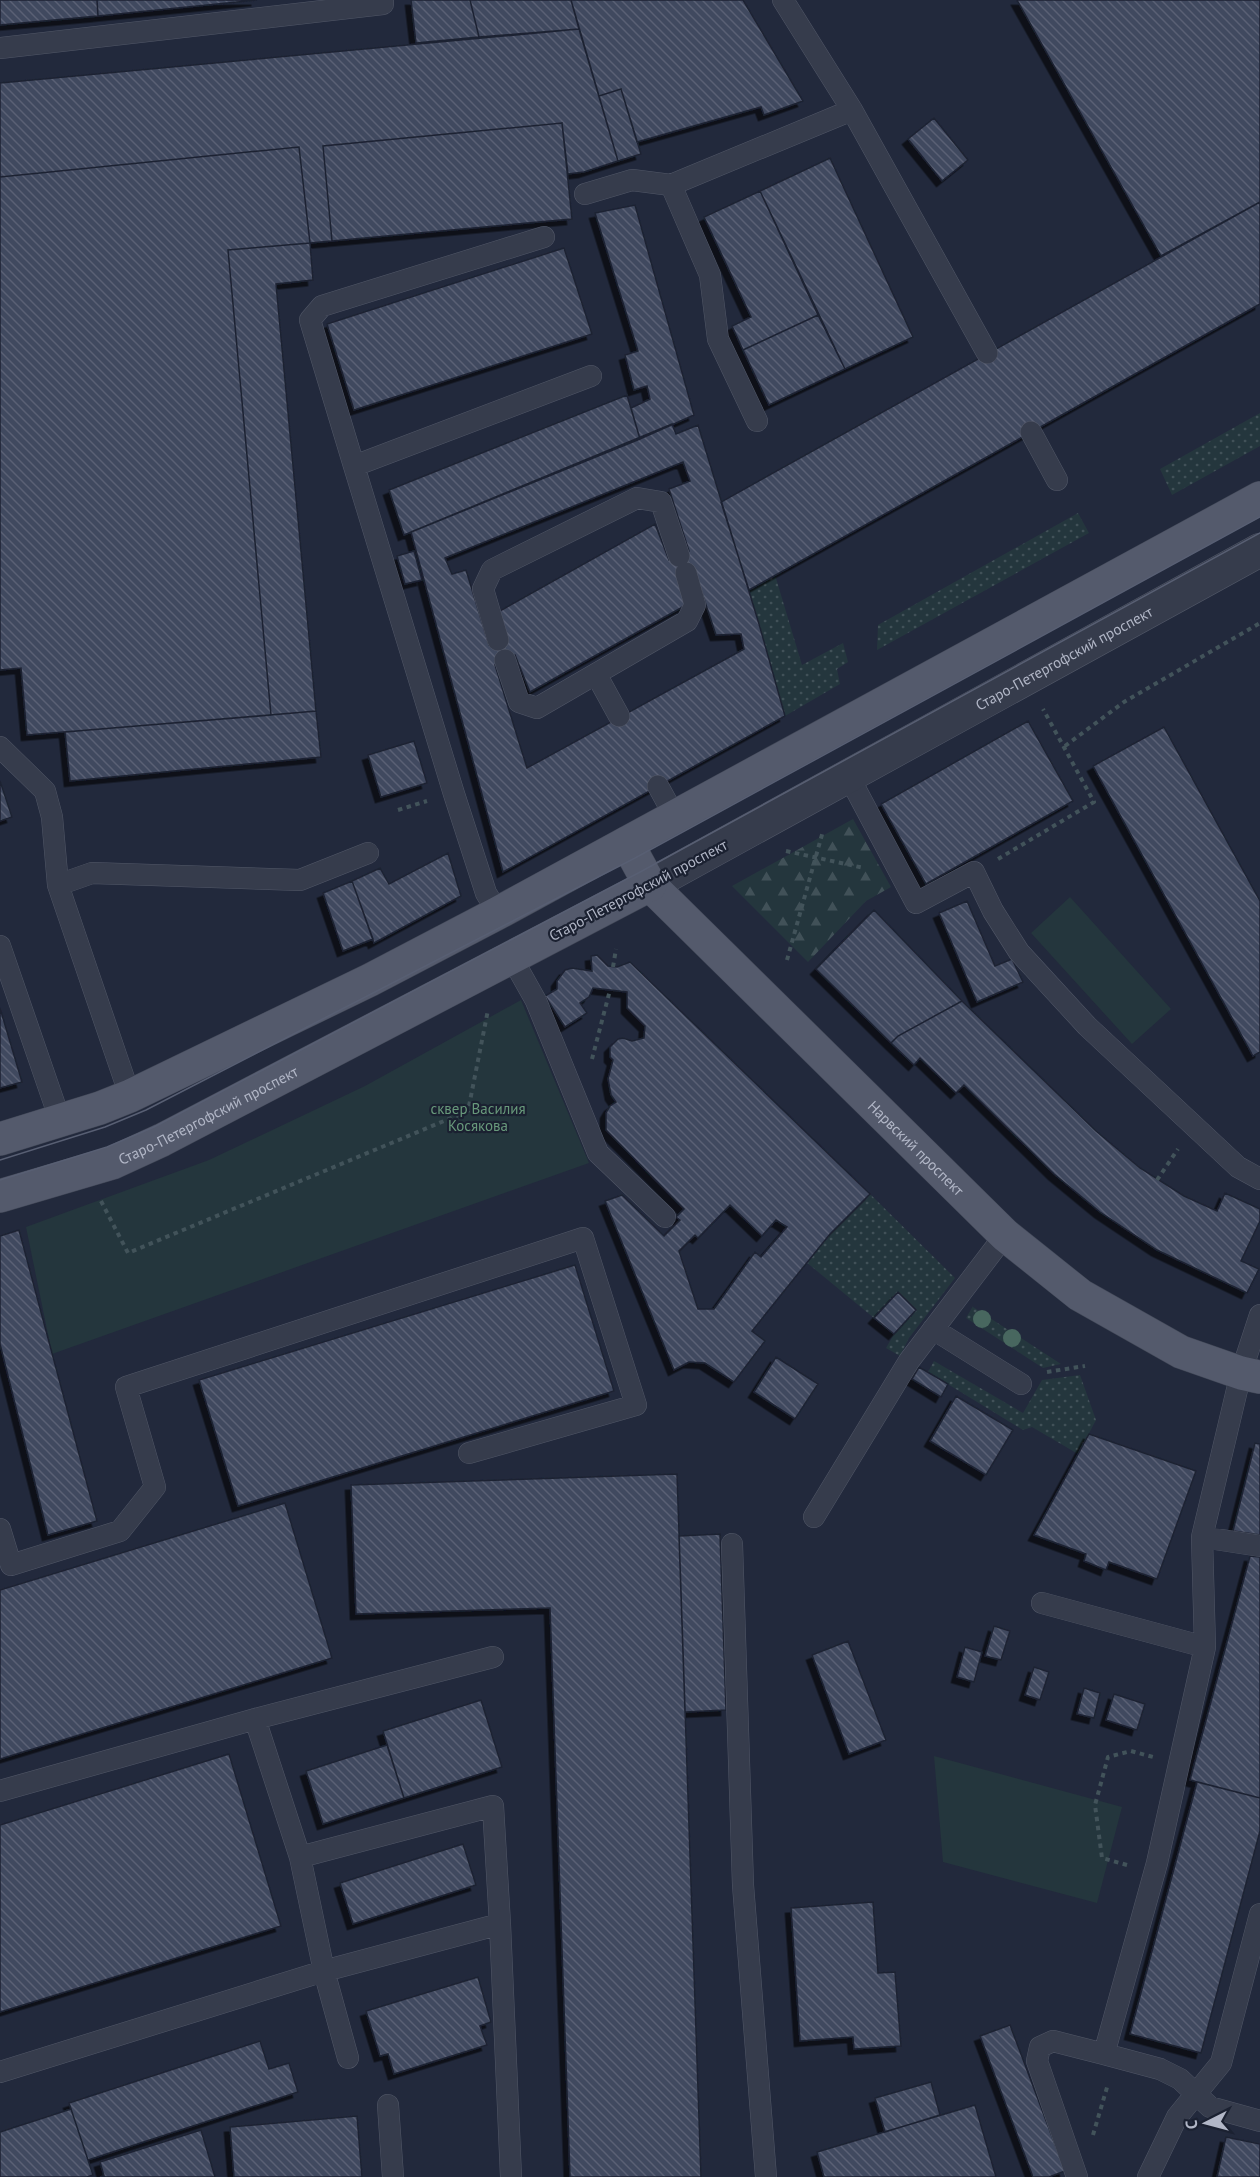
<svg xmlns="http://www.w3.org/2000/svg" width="1260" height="2177" viewBox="0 0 1260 2177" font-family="'PT Sans',sans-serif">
  <defs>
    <pattern id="grass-dots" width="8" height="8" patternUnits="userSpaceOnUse" patternTransform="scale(1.5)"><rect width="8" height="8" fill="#24363d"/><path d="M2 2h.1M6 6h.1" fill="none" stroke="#415158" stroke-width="1.8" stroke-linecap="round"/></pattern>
    <pattern id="forest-firs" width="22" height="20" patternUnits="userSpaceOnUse" patternTransform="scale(1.5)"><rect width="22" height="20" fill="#24363d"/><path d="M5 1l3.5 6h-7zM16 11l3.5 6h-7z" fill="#415158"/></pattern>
    <pattern id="building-back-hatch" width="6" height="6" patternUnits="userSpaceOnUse" patternTransform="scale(1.5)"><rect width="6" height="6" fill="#41485e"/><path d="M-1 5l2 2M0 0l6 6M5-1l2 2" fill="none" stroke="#5a6074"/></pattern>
    <filter id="shadow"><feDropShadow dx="-5.5" dy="5.5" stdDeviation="0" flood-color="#0009"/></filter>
  </defs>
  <rect width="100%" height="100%" fill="#22293c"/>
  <path fill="url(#grass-dots)" d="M1260,413V446L1172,495L1160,469Z
    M1078,513L1089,533L877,650L878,625Z
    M775,575L802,665L843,643L848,662L837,669L840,684L785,716L749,590Z
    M870,1194L955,1278L909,1338L900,1356L886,1348L894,1334L916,1309L898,1292L874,1318L806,1262L830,1234Z
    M973,1306V1307L1061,1364L1043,1368L966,1318Z
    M934,1361L1023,1413L1042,1380L1080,1375L1096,1420L1078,1454L1032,1427L1023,1430L928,1372Z"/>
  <path fill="url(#forest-firs)" d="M853,819L891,887L866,901L808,962L732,886Z"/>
  <path fill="#24363d" d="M1070,897L1171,1009L1132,1044L1031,933Z
    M521,1000L589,1163L52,1354L26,1227L209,1160L365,1086Z
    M934,1756L1122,1807L1097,1903L943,1862Z"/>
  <path fill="url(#building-back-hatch)" stroke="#1d2333" stroke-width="1.5" fill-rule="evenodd" filter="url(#shadow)" d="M0,0H97L98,16L0,25Z
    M97,0H257L98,16Z
    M411,0H470L479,37L416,43Z
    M470,0H571L579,29L479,37Z
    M571,0H743L803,101L764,115L761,107L637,142L621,89L599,96Z
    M1017,0H1260V202L1161,256Z
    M579,29L618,161L584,172L568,174L562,123L323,146L332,241L310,243L299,147L0,177V83Z
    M621,89L641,154L618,161L599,96Z
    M934,118L968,160L942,181L908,139Z
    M562,123L572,219L332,241L323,146Z
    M299,147L310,243L228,250L271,715L27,735L21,668L0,670V177Z
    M830,158L913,337L845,369L760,191Z
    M760,191L818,315L743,350L732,326L751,317L704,217Z
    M1260,202V304L749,590L721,502Z
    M635,205L694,415L640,439L631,408L650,399L647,386L634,390L625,355L638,351L595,213Z
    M310,243L313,280L276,284L316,711L271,715L228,250Z
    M564,248L592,334L354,410L327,324Z
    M818,315L845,369L769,405L743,350Z
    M627,395L640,439L404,535L389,490Z
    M672,424L676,434L698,425L759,624L785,716L503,872L411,532ZM683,462L690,481L669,489L689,551L669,560L655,524L498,612L507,636L489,645L466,570L452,574L445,558ZM694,569L716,635L741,634L744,649L527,768L495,665L515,655L530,692L688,604Z
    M414,551L422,580L405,584L397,556Z
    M316,711L321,757L70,781L65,732Z
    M1028,721L1073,801L926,884L881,804Z
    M1164,727L1260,901V1052L1253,1056L1093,766Z
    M414,741L427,783L381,797L368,755Z
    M0,781L12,817L0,821Z
    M448,853L461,896L374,943L352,881L380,868L389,884Z
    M352,881L373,939L343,951L323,893Z
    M967,901L995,966L1012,959L1023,982L977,1002L939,913Z
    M874,910L962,1001L898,1036L891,1043L816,969Z
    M597,955L608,966L617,967L630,962L870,1194L830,1234L752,1331L765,1341L734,1382L705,1363L689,1362L674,1370L605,1201L622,1195L664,1236L680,1220L676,1217L684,1209L606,1130V1113L610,1106L616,1102L611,1095L608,1079L613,1060L610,1057V1047L618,1039L623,1038L632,1041L644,1038L645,1026L627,1008V992L593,988L589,997L580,1003L587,1013L565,1027L545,996L557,989V981L565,970L572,968L592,971L591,956ZM730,1205L762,1236L776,1220L787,1227L761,1257L755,1252L714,1309H698L679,1251L695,1235L698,1238Z
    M962,1001L1096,1131L1140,1168L1184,1196L1217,1211L1225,1193L1260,1209V1221L1241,1261L1259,1269L1247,1293L1157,1250L1100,1212L1054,1174L964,1085L956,1093L920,1058L914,1065L891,1043L898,1036Z
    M0,1008L22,1082L0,1088Z
    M19,1230L97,1521L48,1535L0,1344V1236Z
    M575,1265L614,1391L238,1506L199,1380Z
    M898,1292L916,1310L894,1334L874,1318Z
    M776,1357L818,1384L795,1419L754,1392Z
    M919,1367L948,1384L941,1397L912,1379Z
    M956,1396L1013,1430L986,1475L930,1441Z
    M1089,1434L1196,1471L1157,1579L1109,1562L1106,1570L1084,1561L1086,1554L1034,1535Z
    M1255,1443L1260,1444V1535L1233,1531Z
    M677,1474L701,2177H570L550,1608L356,1614L351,1485Z
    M285,1503L332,1658L0,1759V1590Z
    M720,1534L726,1710L685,1712L679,1536Z
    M1250,1556L1260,1557V1798L1190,1780Z
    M994,1626L1010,1631L1001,1660L985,1656Z
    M848,1641L886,1740L849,1754L812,1655Z
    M965,1647L982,1652L974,1682L957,1677Z
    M1034,1667L1049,1672L1040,1700L1025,1695Z
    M1084,1688L1100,1693L1094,1718L1077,1714Z
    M1114,1694L1145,1704L1137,1730L1106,1720Z
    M481,1700L502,1767L404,1798L383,1731Z
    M387,1745L404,1798L323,1824L306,1771Z
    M229,1754L281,1926L0,2012V1825Z
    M1197,1782L1260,1798V1831L1201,2053L1130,2034Z
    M463,1844L476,1885L353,1924L340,1883Z
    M873,1902L878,1973L895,1972L901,2046L854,2049L853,2037L800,2041L791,1908Z
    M478,1977L491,2022L480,2026L487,2045L394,2074L388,2054L380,2056L366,2011Z
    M1010,2025L1065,2171L1049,2177H1033L980,2036Z
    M260,2041L269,2069L289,2063L298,2092L88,2160L69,2103Z
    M931,2082L940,2115L885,2132L875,2098Z
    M975,2105L996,2177H824L817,2152Z
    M71,2109L93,2175L87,2177H0V2132Z
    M357,2116L362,2177H234L230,2127Z
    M201,2130L215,2177H100L104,2176L100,2162Z
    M1226,2137L1260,2144V2177H1217Z"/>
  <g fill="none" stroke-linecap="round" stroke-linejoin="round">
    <defs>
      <path id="service" d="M783,0L852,110L987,353
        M0,48L383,4V0
        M671,185L710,275L718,339L757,421
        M585,194L632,180L671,185L852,110
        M1031,432L1057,480
        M354,466L310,320L322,306L544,237
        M498,640L483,589L492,570L637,498L661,502L679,556
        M505,660L519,702L537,708L687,621L695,605L686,573
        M596,674L619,716
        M0,747L45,791L52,817L58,885L130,1096
        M848,775L916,903L974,872L993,911L1019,952L1087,1026L1238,1167L1260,1179
        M658,786L675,817
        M58,885L92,873L300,880L368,853
        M498,913L486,893L454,794L354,466L591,376
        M0,946L60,1120
        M512,958L536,1001L598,1153L665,1217
        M1260,1315L1241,1373L1202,1537L1205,1647L1157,1863L1104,2054L1160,2069L1180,2079L1210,2107L1260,2121
        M933,1329L1021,1384
        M814,1517L909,1361L1005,1235
        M0,1529L11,1565L120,1531L155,1487L126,1387L583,1238L636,1405L469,1453
        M1202,1537L1260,1546
        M732,1544L743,1885L766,2177
        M1042,1603L1205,1647
        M255,1719L300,1857L324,1971L348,2058
        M0,1791L255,1719L493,1657
        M300,1857L493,1806L500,1924L511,2177
        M0,2072L324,1971L500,1924
        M388,2105L393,2177
        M1077,2177L1037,2061L1040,2047L1053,2041L1104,2054
        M1148,2177L1177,2117L1221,2063L1260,1914"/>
      <g id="minor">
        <path id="s1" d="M650,885L1260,550"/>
      </g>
      <g id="primary">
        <path id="s2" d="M627,843L650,885L1005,1235L1080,1295L1181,1352L1241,1373L1260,1377"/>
        <path d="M0,1139L100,1108L130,1096L370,980L498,913L1260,498"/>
        <path id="s3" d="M0,1196L112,1163L162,1140L650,885"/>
      </g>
    </defs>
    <use href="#service" stroke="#515767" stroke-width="22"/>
    <use href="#minor" stroke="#515767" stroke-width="34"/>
    <use href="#primary" stroke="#3f4555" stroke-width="34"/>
    <path stroke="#42535a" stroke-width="4" stroke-dasharray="4.5 4.5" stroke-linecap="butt" d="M1065,746L1124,702L1260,623
      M398,810L427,801
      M786,851L864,868
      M998,859L1094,802L1043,709
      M787,960L823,831
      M613,967L616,949
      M592,1059L610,990
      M1157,1180L1178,1149
      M101,1201L128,1253L468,1111L488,1010
      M1047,1372L1085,1366
      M1127,1865L1102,1858L1095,1805L1108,1757L1131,1751L1153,1757
      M1093,2135L1108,2084"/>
    <use href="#service" stroke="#363c4c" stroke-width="21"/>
    <use href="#minor" stroke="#363c4c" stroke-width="33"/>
    <use href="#primary" stroke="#545a6c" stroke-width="33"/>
    <path stroke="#585f73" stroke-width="1.5" d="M0,1160L105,1127L146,1110L635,858L1260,517
      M0,1180L107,1147L154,1127L642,871L1260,533"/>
  </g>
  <g fill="#48675f">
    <circle cx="982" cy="1319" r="9"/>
    <circle cx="1012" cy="1338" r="9"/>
  </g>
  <g text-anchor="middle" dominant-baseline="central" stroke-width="4.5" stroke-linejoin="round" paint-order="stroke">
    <g font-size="15" fill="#b2b7c7" stroke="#1b2131">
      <text stroke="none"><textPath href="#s1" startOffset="472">Старо-Петергофский проспект</textPath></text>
      <text transform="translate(638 890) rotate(-28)">Старо-Петергофский проспект</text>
      <text stroke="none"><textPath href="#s3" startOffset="224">Старо-Петергофский проспект</textPath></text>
      <text stroke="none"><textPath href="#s2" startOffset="422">Нарвский проспект</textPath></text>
    </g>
    <g font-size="15" fill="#68997b" stroke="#1b2131">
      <text x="478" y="1108">сквер Василия<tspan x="478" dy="17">Косякова</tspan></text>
    </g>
  </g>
  <g transform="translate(1206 2123) rotate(264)" stroke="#1b2131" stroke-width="4.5" paint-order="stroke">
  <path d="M0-4.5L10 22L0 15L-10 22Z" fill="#b2b7c7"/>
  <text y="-9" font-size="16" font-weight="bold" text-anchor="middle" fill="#b2b7c7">С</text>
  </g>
</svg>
